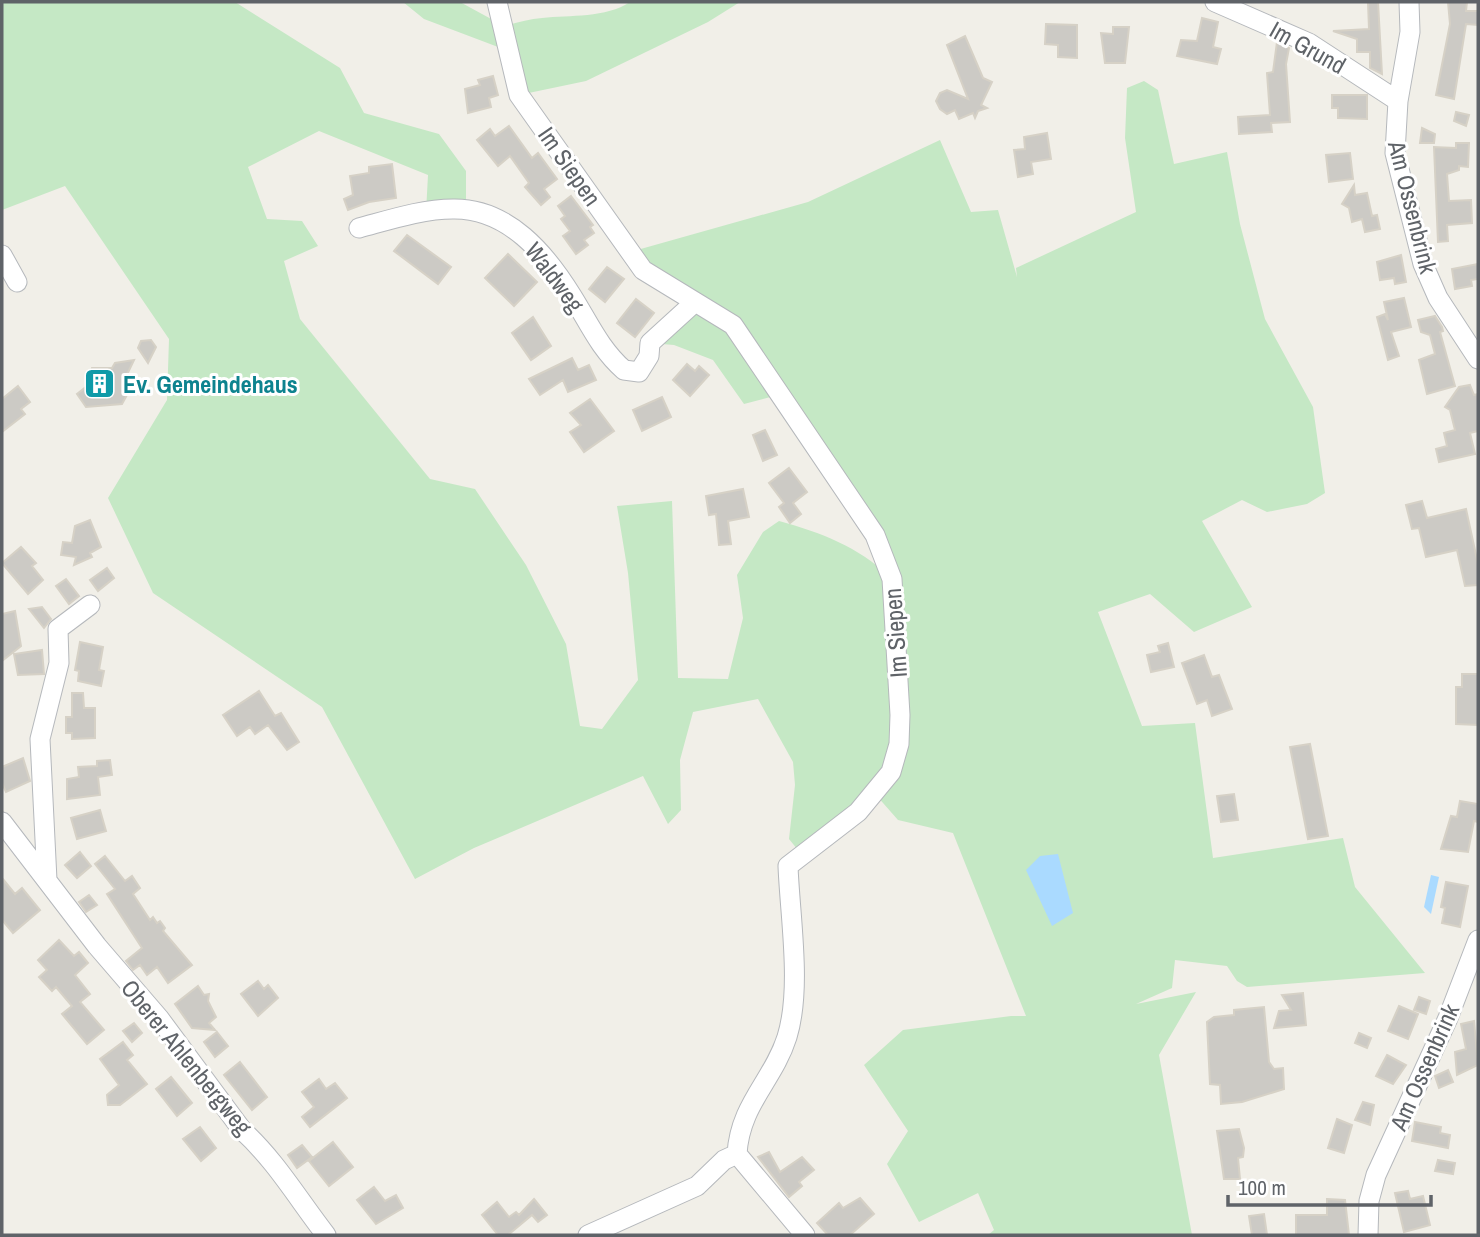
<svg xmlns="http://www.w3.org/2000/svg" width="1480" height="1237" viewBox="0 0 1480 1237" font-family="'Archivo Narrow',sans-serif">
  <rect width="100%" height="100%" fill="#f1efe8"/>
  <path fill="#c5e8c5" d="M2,2H235L340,68L364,113L439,134L466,171V210L426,212L428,175L319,131L248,167L267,219L302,221L318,246L284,261L300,319L430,479L475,489L526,565L566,644L580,726L602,729L638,680L628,573L617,506L672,501L678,678L728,679L743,618L737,575L763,532L779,521C822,533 857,546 890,577L778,395L744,404L713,360L674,345L650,343L695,302L630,252L808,202L940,140L971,212L998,210L1017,277L1016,268L1136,212L1125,138L1127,88L1144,81L1158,90L1174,164L1227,152L1240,224L1265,319L1313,407L1325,493L1307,504L1267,512L1242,500L1202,521L1252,607L1194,632L1150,594L1098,612L1142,726L1195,723L1213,858L1343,838L1355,887L1425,973L1247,987L1237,981L1227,966L1175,960L1172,988L1136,1004L1196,992L1159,1055L1192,1235H988L994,1230L978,1193L919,1222L887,1164L908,1131L864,1065L903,1030L1011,1016H1026L953,833L898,820L876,795L802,855L789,839L795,785L793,762L758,699L693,712L680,760L681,810L668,824L643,776L474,848L415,879L322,707L153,593L108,498L167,400L169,339L65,186L2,210Z
    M403,2H460L504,26C516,23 529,19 542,18C570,15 606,18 630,2H740L708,22L586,81L519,95L511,52L424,19Z"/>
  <path fill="#aadaff" d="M1058,854L1073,913L1052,926L1026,870L1040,856Z
    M1431,875L1439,877L1431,914L1424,907Z"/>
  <path fill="#cccac5" stroke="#d6d1c6" stroke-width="2" d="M1368,2H1378L1382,74L1370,68V52H1357V39L1333,31L1369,29Z
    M1448,2H1467L1466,11H1478V25L1466,24L1454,99L1436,95L1450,24Z
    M1202,18L1218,22L1213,47L1221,49L1217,64L1177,56L1181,40L1197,41Z
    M1046,24L1077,25V58L1058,57V45L1045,44Z
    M1113,27H1129L1125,63H1105L1101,33L1113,34Z
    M965,36L983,78L992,82L981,105L987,108L978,111L975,118L973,113L959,119L955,110L947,114L940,109L936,101L940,93L947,90L968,99L947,45Z
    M1277,42L1289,48L1286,64L1290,122L1271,123L1272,132L1239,134L1238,117L1270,115L1267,73L1273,72Z
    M493,76L498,95L489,98L491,107L468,113L465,89L480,85L478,80Z
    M1332,95H1367V119L1338,118V108H1332Z
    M1456,112L1469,115L1466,126L1454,121Z
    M509,126L532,158L538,153L557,179L544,189L550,197L541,205L525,187L529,183L510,156L498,166L477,140L490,129L495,136Z
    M1422,128L1435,134L1434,143H1420Z
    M1047,133L1051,159L1031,162L1033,174L1018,177L1014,150L1025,149L1024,137Z
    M1456,143H1469L1468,167L1459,166V170L1447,174L1449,201L1471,200L1472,223L1447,225L1448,241L1438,242L1434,147L1456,148Z
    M1350,153L1353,179L1329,182L1326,155Z
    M392,164L396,198L369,202L348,210L344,199L353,195L350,176L369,173V167Z
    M1354,185L1355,195L1367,193L1372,216L1377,215L1380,229L1365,232L1362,219L1352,222L1349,208L1342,204Z
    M571,196L593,225L590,227L594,233L584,240L588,245L576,254L563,236L570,231L561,219L565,216L558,206Z
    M407,235L451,267L438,284L394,251Z
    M508,254L537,282L514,306L485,278Z
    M1401,255L1406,282L1395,284L1394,278L1380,280L1377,262Z
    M1478,264V279L1471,280L1472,286L1455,289L1452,269Z
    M607,267L624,279L605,302L589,289Z
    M1404,298L1411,327L1391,332L1399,356L1388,360L1377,317L1385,314L1388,320L1384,302Z
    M636,299L654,313L635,337L617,323Z
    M1435,316L1442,327L1443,331L1440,332L1455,386L1427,394L1419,360L1435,354L1430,335L1421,332L1418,320Z
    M533,317L551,346L531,360L512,333Z
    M151,340L156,347L148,363L138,348L141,341Z
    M572,358L578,370L589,365L596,380L568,392L563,380L540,395L529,379Z
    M134,360L122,385L128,393L122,404L86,407L77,394L87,386L92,368H112L115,363Z
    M687,364L695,371L699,366L709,375L690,396L673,380Z
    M1470,385L1474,395L1478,394V431L1470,433L1475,454L1439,462L1436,449L1447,446L1444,433L1455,430L1450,410L1445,407L1459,387Z
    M18,386L30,402L21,409L25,414L2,432V399Z
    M662,397L671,417L642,431L633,410Z
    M590,399L614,431L584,452L570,432L581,425L570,413Z
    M765,430L777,455L763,461L753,435Z
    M789,468L807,492L793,503L801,514L790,523L779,507L784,503L769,483Z
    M743,489L749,517L728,521L731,544L719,545L716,514L709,515L706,496Z
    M1422,501L1427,518L1466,509L1478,564V585L1465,586L1457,550L1426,557L1419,528L1412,529L1406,505Z
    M90,520L101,547L90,553L92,557L74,565L76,557L61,555L63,542L72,543L75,526Z
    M21,547L36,563L32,566L43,580L28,594L2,563Z
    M107,568L114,578L98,591L90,580Z
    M66,579L79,596L69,604L56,586Z
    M42,607L51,619L44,628L29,609Z
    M15,611L21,646L2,661V614Z
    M80,642L103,647L99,670L104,671L101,686L78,681L79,671L75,670Z
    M1168,643L1174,667L1151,672L1147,655L1160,652L1158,646Z
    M42,650L44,674L18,675L14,654Z
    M1204,655L1212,677L1219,675L1232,709L1212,716L1207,700L1197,704L1182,663Z
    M1462,674H1478V725L1456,724V687H1462Z
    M259,691L275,716L281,713L299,742L287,750L268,725L255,734L250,727L237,736L223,715Z
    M72,693H83L84,708H95V738L72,739V733H66V717H72Z
    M1310,744L1328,836L1308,839L1290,747Z
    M23,758L30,781L6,792L2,783V767Z
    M110,760L112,775L98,777L100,795L67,799V779L79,777L78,767L97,766V761Z
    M1234,794L1238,820L1221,822L1217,796Z
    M1460,801L1478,804V822L1474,821L1468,852L1441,849L1451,816L1457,817Z
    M100,810L106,831L77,839L71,818Z
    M80,852L91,866L77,878L65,865Z
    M105,856L125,881L132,876L140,888L133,894L150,920L153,917L157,923L160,921L165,928L163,931L192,965L168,983L157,967L147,975L140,965L133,970L126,961L142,948L107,894L115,889L95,864Z
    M2,878L15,894L22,888L40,910L13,933L2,920Z
    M1446,882L1468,886L1460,927L1442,923L1445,908L1441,907Z
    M89,895L97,905L86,912L79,902Z
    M59,940L74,956L79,952L88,963L75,975L90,994L80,1002L104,1030L87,1044L62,1014L72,1006L56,987L52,991L39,977L47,970L38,960Z
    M258,981L264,989L268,985L278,998L258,1016L241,994Z
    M198,986L204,995L209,994L208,1001L216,1017L209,1023L215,1030L192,1028L175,1004Z
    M1303,993L1306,1025L1274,1028L1279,1011L1291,1010L1282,995Z
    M1419,997L1430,1001L1426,1014L1414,1010Z
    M1399,1006L1418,1014L1408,1039L1388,1031Z
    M1264,1007L1269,1062L1274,1069L1283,1068L1284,1089L1242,1102L1221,1104L1220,1085L1210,1084L1207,1022L1214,1017L1234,1015V1010Z
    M1474,1021L1478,1065L1457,1075L1455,1052L1466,1049L1461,1024Z
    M134,1023L142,1033L132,1042L123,1031Z
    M217,1032L228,1046L215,1057L204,1042Z
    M1359,1033L1371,1038L1367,1048L1355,1043Z
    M123,1042L133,1055L127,1060L147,1084L120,1105H108L107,1095L119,1085L100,1059Z
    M1387,1055L1406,1065L1393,1084L1376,1076Z
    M240,1062L267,1097L252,1110L224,1075Z
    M1448,1070L1453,1082L1439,1088L1435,1076Z
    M171,1077L192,1103L177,1116L156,1089Z
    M319,1079L326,1089L335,1083L347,1098L310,1127L302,1117L314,1107L302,1092Z
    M1363,1102L1374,1105L1370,1125L1355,1120Z
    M1337,1119L1352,1125L1344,1153L1328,1148Z
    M1415,1122L1441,1127L1440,1133L1450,1135L1448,1148L1412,1141Z
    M200,1127L216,1148L201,1161L183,1139Z
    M1239,1129L1244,1148L1243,1157L1238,1158L1240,1179H1224L1217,1131Z
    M333,1142L353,1167L329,1186L309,1161Z
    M302,1145L312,1157L297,1168L288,1155Z
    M769,1152L780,1172L802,1157L814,1170L799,1182L802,1186L789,1197L758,1157Z
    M1438,1160L1455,1163L1453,1174L1435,1171Z
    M374,1187L385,1201L396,1195L403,1208L376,1224L357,1200Z
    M1408,1191L1410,1199L1423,1196L1430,1225L1404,1232L1395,1193Z
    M860,1198L874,1214L850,1235H828L817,1223L839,1203L843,1208Z
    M534,1199L547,1215L538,1222L532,1215L508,1235H498L482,1215L497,1202L509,1217L516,1212L519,1215Z
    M1327,1199L1345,1200L1349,1235H1296V1215H1327Z
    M1264,1214L1267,1235H1252L1249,1216Z"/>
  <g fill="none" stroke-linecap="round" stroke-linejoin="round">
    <defs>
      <path id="minor" d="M497,2L519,95L643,270L733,325L875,535L892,579L900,715L899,744L891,772L858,812L788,866C790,918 802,988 787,1037C773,1081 740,1104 737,1154L805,1235
        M1215,2L1309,43L1398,101
        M1409,2L1410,32L1398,101L1395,153L1423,264L1438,298L1478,359
        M359,228C389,220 422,209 453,209C508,208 546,254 572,296C589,323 600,349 624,370L639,372L649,356L650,343L695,302
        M2,255L17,282
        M2,822L97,946L159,1018L242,1130C276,1161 298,1199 326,1235
        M47,880L40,739L59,663L58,629L90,605
        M588,1235L697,1186L724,1160L737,1154
        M1368,1235L1369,1201L1376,1175L1448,1018L1478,940"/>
    </defs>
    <use href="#minor" stroke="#b5b8bc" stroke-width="21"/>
    <use href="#minor" stroke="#fff" stroke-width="19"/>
  </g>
  <defs>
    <symbol id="building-square" viewBox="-11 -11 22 22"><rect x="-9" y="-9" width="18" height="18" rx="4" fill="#0f9aa8" stroke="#fff"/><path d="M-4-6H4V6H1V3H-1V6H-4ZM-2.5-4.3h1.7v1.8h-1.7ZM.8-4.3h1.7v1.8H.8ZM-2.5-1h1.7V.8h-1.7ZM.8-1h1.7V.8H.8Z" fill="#fff"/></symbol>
  </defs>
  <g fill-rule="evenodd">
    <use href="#building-square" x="82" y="366" width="35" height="35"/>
  </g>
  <g text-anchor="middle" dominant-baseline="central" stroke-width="6" stroke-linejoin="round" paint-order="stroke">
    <g font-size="24" fill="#5f6368" stroke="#fff">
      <text transform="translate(1308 47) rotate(29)">Im Grund</text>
      <text transform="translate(570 166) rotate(55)">Im Siepen</text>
      <text transform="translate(1413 207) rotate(76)">Am Ossenbrink</text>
      <text transform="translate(555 277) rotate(53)">Waldweg</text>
      <text transform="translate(895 633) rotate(-94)">Im Siepen</text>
      <text transform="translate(187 1057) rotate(51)">Oberer Ahlenbergweg</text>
      <text transform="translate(1424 1067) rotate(-66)">Am Ossenbrink</text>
    </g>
    <g font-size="24" font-weight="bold" fill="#0d838f" stroke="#fff" text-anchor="start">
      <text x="123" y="384">Ev. Gemeindehaus</text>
    </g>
  </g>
  <rect width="1480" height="1237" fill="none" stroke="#5f6368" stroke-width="7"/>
  <path d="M1228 1195v10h203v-10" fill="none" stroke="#5f6368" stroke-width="3.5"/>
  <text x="1238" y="1195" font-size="21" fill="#5f6368" stroke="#ffffff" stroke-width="5" paint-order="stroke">100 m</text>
</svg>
